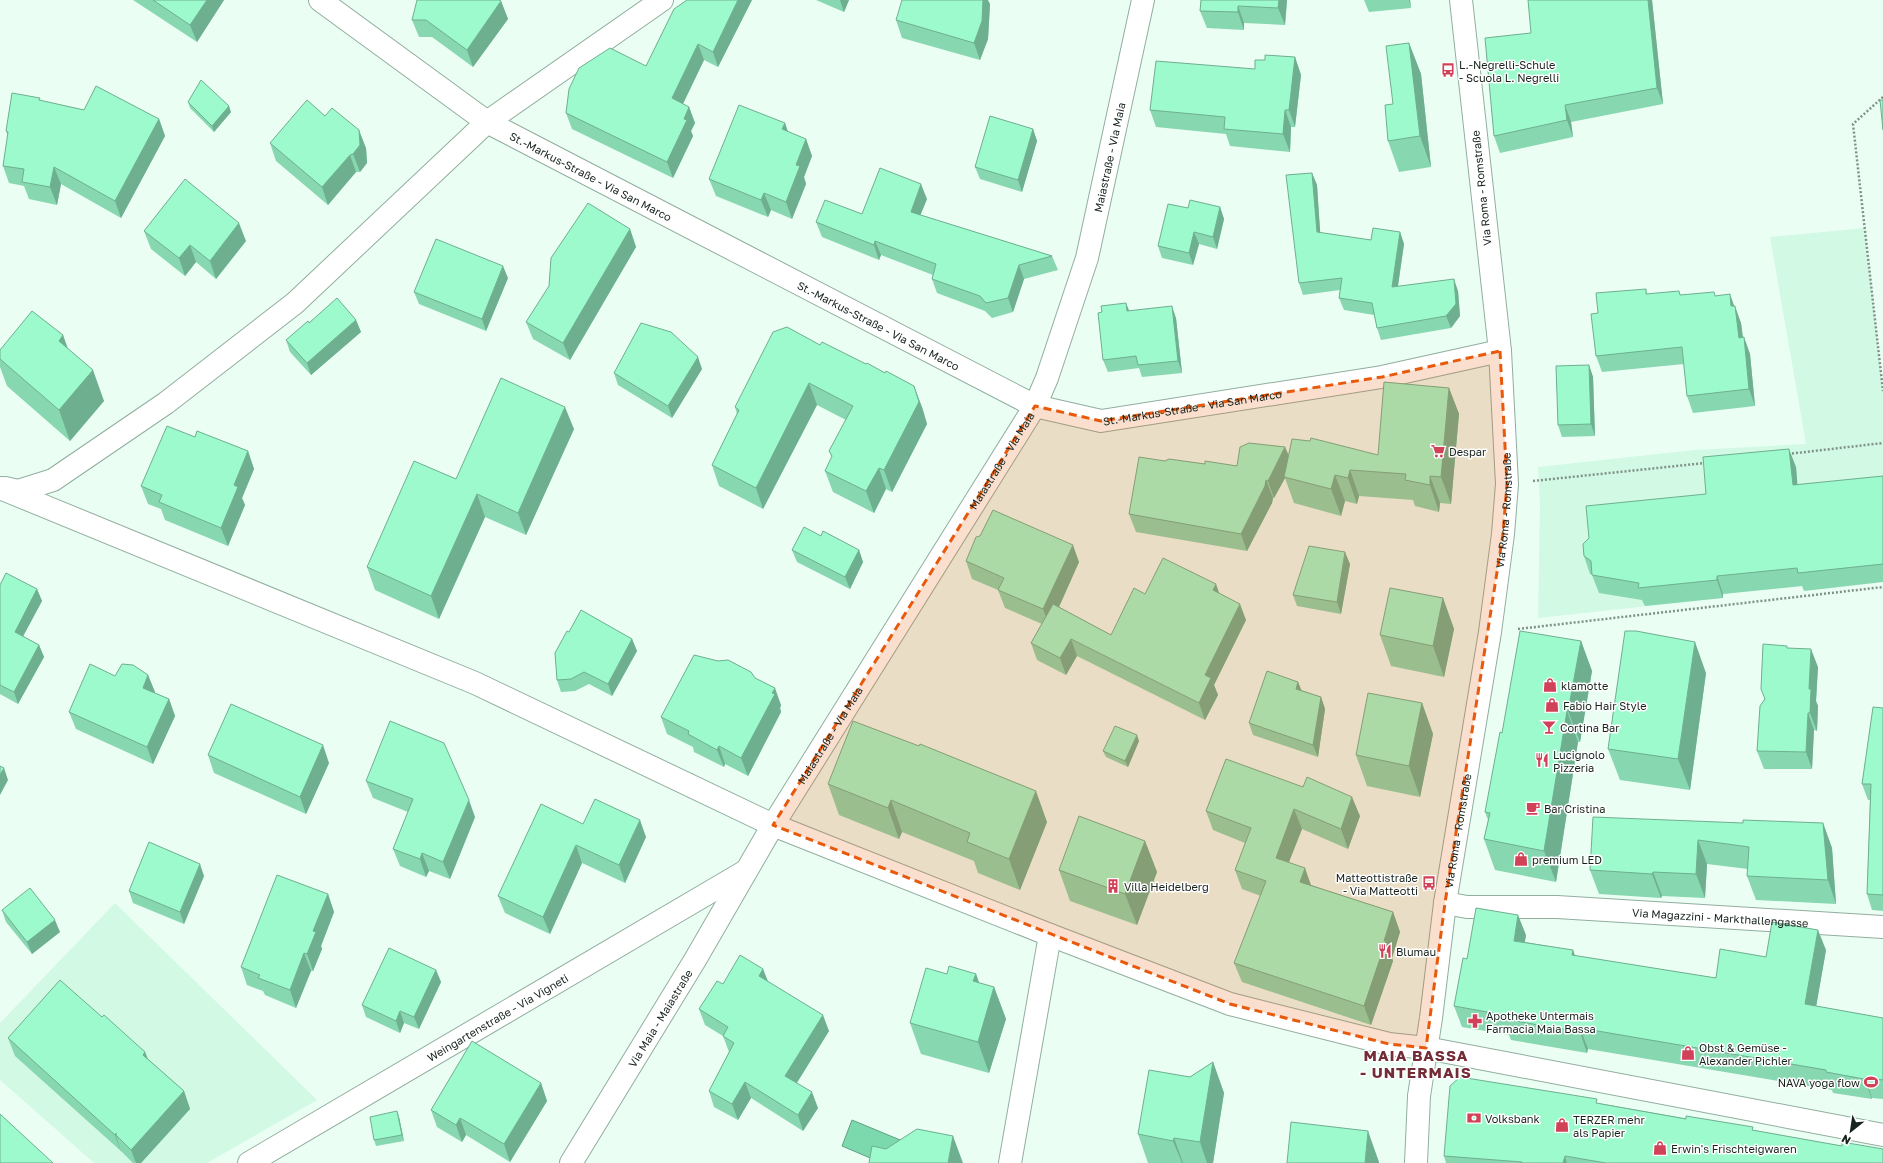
<svg xmlns="http://www.w3.org/2000/svg" width="1883" height="1163" viewBox="0 0 1883 1163" font-family="'Golos Text',sans-serif">
  <rect width="100%" height="100%" fill="#ebfef4"/>
  <path fill="#d2f9e4" d="M1865,228L1883,391V582L1803,586L1723,594V598L1538,618L1540,503L1538,467L1694,450L1806,444L1770,237Z
    M115,903L317,1100L207,1163H94L0,1080V1023Z"/>
  <path fill="#7cd8ad" stroke="#5ea282" d="M852,1120L905,1142L882,1163L842,1146Z"/>
  <g fill="none" stroke-linecap="round" stroke-linejoin="round">
    <defs>
      <g id="street">
        <path id="s1" d="M320,0L487,122L1035,406L1101,421L1382,377L1500,351"/>
        <path d="M0,488L475,683L773,825L1050,935L1230,1004L1389,1044L1426,1048L1883,1135"/>
        <path d="M5,488L18,491L53,480L166,403L295,303L487,122L662,0"/>
        <path id="s2" d="M1445,903L1467,907H1557L1883,927"/>
        <path id="s3" d="M249,1163L744,872"/>
        <path id="s4" d="M571,1163L695,960L773,825L1035,406L1047,378L1087,258L1143,0"/>
        <path d="M1010,1163L1050,935"/>
      </g>
      <g id="secondary">
        <path id="s5" d="M1416,1163L1419,1096L1431,1018L1445,903L1490,632L1503,534L1507,484L1500,351L1461,0"/>
      </g>
    </defs>
    <use href="#street" stroke="#91ae9f" stroke-width="24"/>
    <use href="#secondary" stroke="#91ae9f" stroke-width="24"/>
    <path stroke="#819088" stroke-width="2.5" stroke-dasharray="2 2" stroke-linecap="butt" d="M1883,97L1853,124L1883,391
      M1788,454L1883,443
      M1533,481L1705,463
      M1518,629L1883,587"/>
    <use href="#street" stroke="#fff" stroke-width="22"/>
    <use href="#secondary" stroke="#fff" stroke-width="22"/>
  </g>
  <path fill="#87d7b0" d="M133,0H224L197,42Z
    M687,0H752L718,67L704,60L683,104L689,107L695,123L691,131L693,136L673,178L572,129L566,113L646,66Z
    M816,0H849L844,12Z
    M1201,0H1287L1285,25L1244,23V30L1207,28L1200,11Z
    M1364,0H1410L1411,8L1369,12Z
    M1652,0L1663,104L1571,122L1573,137L1500,153L1494,136L1531,33Z
    M501,1L508,19L473,67L432,37H419L412,20Z
    M990,4L988,39L980,60L902,38L896,20Z
    M1409,43L1421,74L1431,167L1399,172L1388,141L1393,104Z
    M1295,57L1301,75L1295,127H1291L1290,152L1230,146L1226,134L1156,127L1150,110L1255,69L1265,60Z
    M41,101L84,110L159,119L165,136L121,218L61,184L57,205L29,199L24,186L9,183L3,166L8,137L6,131Z
    M188,102L231,112L214,132L190,108Z
    M785,123L788,132L806,139L812,156L804,177L806,184L792,219L771,210L768,217L716,196L709,179Z
    M1033,129L1037,141L1022,192L980,179L975,167Z
    M270,143L366,148L367,163L360,172H356L328,205L276,161Z
    M1312,173L1317,185L1320,233L1371,240L1400,232L1404,244L1398,286L1458,291L1460,316L1451,328L1381,340L1377,328L1374,315L1344,310L1339,298L1340,290L1303,295L1299,283Z
    M927,199L920,215L1052,256L1058,270L1024,279L1013,312L992,318L985,311L937,293L932,279L933,275L881,255L879,260L822,237L816,222L862,214Z
    M1220,207L1224,219L1217,249L1199,244L1193,265L1162,258L1158,246L1188,208Z
    M630,229L636,247L570,360L533,339L526,322Z
    M144,231L246,241L216,279L196,262L185,276L151,249Z
    M508,278L486,331L419,304L414,292Z
    M1646,289L1647,294L1716,296L1734,306L1741,323L1743,338L1750,354L1755,406L1693,413L1687,396L1684,364L1602,372L1596,356L1598,313Z
    M1129,311L1176,318L1182,373L1142,377L1139,368L1108,372L1103,360Z
    M356,320L361,332L311,375L290,352L286,340Z
    M63,335L67,348L104,401L70,441L7,386L0,367V350Z
    M820,345L922,407L927,424L892,492L886,489L874,513L833,492L825,471L832,458L829,451L846,420L817,405L763,509L719,486L712,465L737,414L735,407Z
    M1589,365L1593,377L1595,436L1562,437L1558,425Z
    M702,369L672,418L618,385L614,373Z
    M1449,388L1459,414L1451,504L1440,503L1439,512L1415,506L1413,500L1359,496L1357,504L1345,501L1341,516L1294,503L1285,478L1274,498H1273L1272,503L1247,551L1136,532L1129,514L1165,461L1237,466L1285,447L1289,456L1378,455Z
    M574,429L526,535L485,517L439,619L375,590L367,567L456,479Z
    M195,437L248,451L254,469L242,498L245,505L228,546L165,520L161,509L148,504L141,486Z
    M1796,467L1797,485L1883,476V582L1804,591L1802,586L1723,594V598L1645,606L1642,600L1599,593L1592,575L1590,574L1584,556L1706,494Z
    M821,536L859,550L863,562L850,589L797,562L792,550Z
    M966,561L1079,562L1059,607L1111,635L1145,594L1219,593L1246,620L1214,685L1218,695L1205,720L1077,656L1066,675L1037,660L1031,643L1042,624L1005,608L998,590L972,579Z
    M1350,564L1341,614L1297,606L1293,595Z
    M0,585L37,589L42,601L23,636L39,645L44,657L18,704L0,694Z
    M1443,598L1454,629L1444,677L1391,666L1380,635Z
    M569,632L632,639L637,651L612,696L589,684L575,691L561,692L557,680Z
    M1581,641L1592,671L1580,742H1578L1556,882L1495,870L1484,839L1488,820L1485,812Z
    M1788,648L1818,667L1816,701L1818,706L1817,731L1814,730L1812,769H1764L1757,751L1764,699Z
    M1706,673L1690,790L1620,780L1608,749Z
    M148,675L155,693L169,699L175,716L153,764L76,729L69,712L115,676Z
    M755,678L781,705L780,708L781,712L748,776L725,764L724,767L694,752L693,747L667,734L661,717Z
    M1298,682L1301,690L1321,697L1325,709L1318,757L1253,735L1249,723Z
    M1422,703L1433,734L1420,797L1367,786L1356,755Z
    M1883,708V911L1872,910L1867,894L1870,800H1868L1862,784Z
    M1139,741L1128,767L1106,757L1103,751Z
    M919,746L1047,822L1020,890L978,873L974,861L902,832L899,839L839,815L828,784Z
    M208,755L329,763L306,814L214,773Z
    M1226,759L1360,816L1348,849L1302,829L1289,862L1311,885L1393,912L1400,932L1392,958L1393,961L1371,1025L1242,982L1234,963L1261,896L1242,889L1235,870L1245,843L1213,830L1206,811Z
    M366,781L475,817L450,879L429,871L426,877L400,866L393,849L408,812L373,798Z
    M1743,823H1823L1832,848L1836,904L1756,900L1747,876L1748,869L1707,864L1705,898L1662,896L1661,898L1599,894L1590,870Z
    M583,824L646,837L625,883L582,863L550,934L505,913L498,896Z
    M1145,841L1157,872L1137,925L1070,901L1059,870Z
    M204,876L184,924L133,903L129,891Z
    M328,894L334,912L321,946L322,949L313,971H311L296,1008L265,995L263,991L247,985L241,967Z
    M2,910L60,932L32,954L6,922Z
    M1526,935L1525,942L1573,950L1575,956L1716,978L1766,957L1826,950L1816,1006L1883,1018V1099L1872,1098V1099L1833,1093L1832,1090L1588,1049L1587,1053L1511,1040L1509,1035L1462,1027L1454,1006L1467,959Z
    M763,969L768,981L829,1031L797,1083L818,1108L803,1131L751,1098L738,1120L714,1107L709,1091L729,1052L723,1036L705,1025L699,1009L723,984Z
    M436,970L441,982L419,1029L404,1023L400,1033L366,1017L362,1005Z
    M947,974H976L979,983L994,987L1006,1019L989,1073L921,1054L910,1023Z
    M102,1017L145,1052L148,1059L184,1091L190,1109L141,1163H133L122,1152L15,1056L8,1038Z
    M1213,1062L1224,1093L1213,1163H1148L1138,1134L1190,1077Z
    M541,1083L547,1101L510,1162L466,1135L462,1142L437,1127L431,1110Z
    M1598,1103L1842,1146L1883,1163H1446L1444,1156Z
    M399,1117L404,1141L376,1146L374,1140Z"/>
  <path fill="#6eaf90" d="M207,0H224L197,42L190,25Z
    M738,0H752L718,67L713,52Z
    M840,0H849L844,12Z
    M983,0H988L990,4L988,39L980,60L974,43Z
    M1279,0H1287L1285,25L1278,8Z
    M1409,0H1410L1411,8Z
    M1648,0H1652L1663,104L1657,88Z
    M501,1L508,19L473,67L467,50Z
    M1238,6L1244,23V30L1238,12Z
    M1409,43L1421,74L1431,167L1420,136Z
    M698,44L704,60L678,114L672,98Z
    M1295,57L1301,75L1295,127L1289,110Z
    M1565,105L1571,122L1573,137L1567,120Z
    M229,106L231,112L214,132L212,126Z
    M689,107L695,123L691,131L693,136L673,178L667,162L684,119Z
    M1285,110L1291,127L1290,152L1283,134Z
    M159,119L165,136L121,218L115,201Z
    M785,123L791,141L782,129Z
    M1033,129L1037,141L1022,192L1018,180Z
    M359,130L366,148L367,163L360,172L353,154Z
    M806,139L812,156L804,177L806,184L792,219L786,202L796,165Z
    M350,155L356,172L328,205L322,187Z
    M54,167L61,184L57,205L50,187Z
    M1312,173L1317,185L1321,244L1317,232Z
    M921,184L927,199L916,226L911,212Z
    M764,193L771,210L768,217L761,200Z
    M1220,207L1224,219L1217,249L1213,237Z
    M239,223L246,241L216,279L210,261Z
    M630,229L636,247L570,360L563,343Z
    M1194,232L1199,244L1193,265L1189,253Z
    M1400,232L1404,244L1396,299L1392,287Z
    M875,241L881,255L879,260L874,245Z
    M190,245L196,262L185,276L179,258Z
    M1019,265L1024,279L1013,312L1008,298Z
    M503,266L508,278L486,331L482,319Z
    M1454,279L1458,291L1460,316L1451,328L1446,316Z
    M1730,294L1736,311L1731,306Z
    M1126,303L1131,315L1127,311Z
    M1172,306L1176,318L1182,373L1178,361Z
    M1735,306L1741,323L1745,355L1739,338Z
    M356,320L361,332L311,375L307,363Z
    M63,335L74,366L59,341Z
    M1744,337L1750,354L1755,406L1749,389Z
    M698,357L702,369L672,418L668,406Z
    M1589,365L1593,377L1595,436L1591,424Z
    M93,370L104,401L70,441L59,410Z
    M809,383L817,405L763,509L756,488Z
    M914,386L922,407L927,424L892,492L884,470Z
    M1449,388L1459,414L1451,504L1441,477Z
    M565,407L574,429L526,535L518,513Z
    M1285,447L1292,464L1284,477L1285,478L1274,498L1268,481Z
    M1789,449L1796,467L1799,503L1793,485Z
    M248,451L254,469L242,498L245,505L228,546L221,528L234,485Z
    M879,468L886,489L874,513L866,491Z
    M1350,470L1359,496L1357,504L1348,478Z
    M1335,475L1345,501L1341,516L1331,489Z
    M1430,476L1440,503L1439,512L1430,485Z
    M1266,480L1273,498L1272,503L1247,551L1241,534Z
    M477,494L485,517L439,619L431,596Z
    M1073,545L1079,562L1050,627L1043,609Z
    M859,550L863,562L850,589L845,577Z
    M1345,552L1350,564L1341,614L1337,602Z
    M1717,576L1723,594V598L1717,580Z
    M1216,584L1222,601L1213,590Z
    M37,589L42,601L19,644L15,632Z
    M1443,598L1454,629L1444,677L1433,646Z
    M1240,604L1246,620L1214,685L1218,695L1205,720L1199,703L1205,675Z
    M632,639L637,651L612,696L608,684Z
    M1071,639L1077,656L1066,675L1060,658Z
    M1581,641L1592,671L1580,742L1568,711Z
    M1695,642L1706,673L1690,790L1678,759Z
    M39,645L44,657L18,704L14,692Z
    M1811,649L1818,667L1816,701L1818,706L1817,731L1810,713L1809,689Z
    M148,675L155,692L149,705L143,688Z
    M1298,682L1303,694L1296,689Z
    M775,688L781,705L780,708L781,712L748,776L741,758Z
    M1321,697L1325,709L1318,757L1313,745Z
    M169,699L175,716L153,764L147,747Z
    M1422,703L1433,734L1420,797L1409,766Z
    M1567,711L1578,742L1556,882L1544,851Z
    M1808,713L1814,730L1812,769L1806,752Z
    M1137,735L1139,741L1128,767L1125,761Z
    M323,745L329,763L306,814L300,797Z
    M719,746L725,764L724,767L717,750Z
    M4,768L8,780L0,795V775Z
    M1036,791L1047,822L1020,890L1009,859Z
    M1352,797L1360,816L1348,849L1341,829Z
    M469,800L475,817L450,879L443,862Z
    M891,800L902,832L899,839L888,808Z
    M1294,809L1302,829L1283,877L1276,858Z
    M640,820L646,837L625,883L619,865Z
    M1823,823L1832,848L1836,904L1828,880Z
    M1698,840L1707,864L1705,898L1696,874Z
    M1145,841L1157,872L1137,925L1125,894Z
    M576,845L582,863L550,934L543,917Z
    M422,853L429,871L426,877L420,859Z
    M200,864L204,876L184,924L180,912Z
    M1305,868L1312,888L1300,882Z
    M1653,872L1662,896L1661,898L1652,874Z
    M328,894L334,912L321,946L322,949L313,971L307,954L313,931Z
    M1393,912L1400,932L1392,958L1393,961L1371,1025L1364,1006Z
    M1518,915L1526,935L1521,961L1514,941Z
    M55,920L60,932L32,954L27,942Z
    M1818,930L1826,950L1813,1025L1805,1004Z
    M1573,950L1580,971L1572,955Z
    M304,953L311,971L296,1008L290,990Z
    M763,969L769,985L759,976Z
    M436,970L441,982L419,1029L414,1017Z
    M976,974L987,1005L973,981Z
    M994,987L1006,1019L989,1073L978,1042Z
    M400,1011L404,1023L400,1033L396,1021Z
    M823,1015L829,1031L791,1092L785,1076Z
    M1580,1028L1588,1049L1587,1053L1580,1032Z
    M145,1052L152,1070L143,1055Z
    M1213,1062L1224,1093L1213,1163H1207L1200,1142Z
    M1865,1077L1872,1098V1099L1864,1079Z
    M745,1082L751,1098L738,1120L732,1104Z
    M541,1083L547,1101L510,1162L504,1144Z
    M184,1091L190,1109L141,1163H136L131,1150Z
    M812,1092L818,1108L803,1131L798,1115Z
    M397,1111L399,1117L404,1141L402,1135Z
    M460,1118L466,1135L462,1142L456,1125Z
    M1368,1131L1379,1162V1163H1365Z
    M116,1133V1135L121,1152L115,1135Z
    M953,1136L963,1163H948Z
    M1174,1138L1183,1163H1182L1173,1141Z
    M1565,1156L1567,1163H1563Z"/>
  <path fill="#9dfacd" stroke="#6eaf90" d="M153,0H207L190,25Z
    M417,0H499L501,1L467,50L426,20H412Z
    M687,0H738L713,52L698,44L672,98L689,107L684,119L687,120L667,162L566,113L569,89L579,68L610,48L646,66L674,9Z
    M902,0H983L982,21L974,43L896,20Z
    M1201,0H1279L1278,8L1238,6V12L1200,11Z
    M1528,0H1648L1657,88L1565,105L1567,120L1494,136L1485,38L1531,33Z
    M1409,43L1420,136L1388,141L1385,105L1393,104L1386,46Z
    M1265,55L1295,57L1289,110H1285L1283,134L1224,129L1225,117L1150,110L1156,61L1255,69V60H1265Z
    M201,80L229,106L212,126L188,102Z
    M96,86L159,119L115,201L54,167L50,187L22,182L24,169L3,166L8,132L6,131L12,93L40,98L39,100L84,110Z
    M307,100L325,116L332,108L359,130L360,145L353,154L350,155L322,187L270,143Z
    M1880,100H1883V130Z
    M739,105L785,123L782,129L806,139L796,165L800,166L786,202L764,193L761,200L709,179Z
    M990,116L1033,129L1018,180L975,167Z
    M880,168L921,184L911,212L1052,256L1019,265L1008,298L986,303L980,296L932,279L936,264L875,241L874,245L816,222L825,200L862,214Z
    M1312,173L1317,232L1371,240L1373,228L1400,232L1392,287L1454,279L1456,304L1446,316L1377,328L1372,303L1339,298L1342,278L1299,283L1286,175Z
    M185,179L239,223L210,261L190,245L179,258L144,231Z
    M1190,200L1220,207L1213,237L1194,232L1189,253L1158,246L1168,204L1188,208Z
    M588,203L630,229L563,343L526,322L549,286L551,258Z
    M436,239L503,266L482,319L414,292Z
    M1646,289V294L1679,291L1680,295L1714,292L1715,296L1730,294L1731,306H1735L1739,338L1744,337L1749,389L1687,396L1682,347L1596,356L1591,314L1598,313L1596,293Z
    M337,298L356,320L307,363L286,340L308,321L309,323Z
    M1126,303L1127,311L1172,306L1178,361L1138,365L1136,356L1103,360L1098,313L1102,312L1101,306Z
    M32,311L63,335L59,341L93,370L59,410L0,359V350Z
    M641,323L671,332L698,357L668,406L614,373Z
    M787,327L820,345L822,342L866,364L867,363L885,373L886,371L914,386L919,402L884,470L879,468L866,491L825,471L832,456L829,451L853,406L809,383L756,488L712,465L739,410L735,407L773,332Z
    M1589,365L1591,424L1558,425L1556,366Z
    M501,378L565,407L518,513L477,494L431,596L367,567L414,461L456,479Z
    M1384,382L1449,388L1441,477L1430,476V485L1405,480L1406,474L1350,470L1348,478L1335,475L1331,489L1284,477L1292,439L1310,441L1311,438L1378,455Z
    M167,426L195,437L197,431L248,451L234,485L238,487L221,528L159,502L162,495L141,486Z
    M1249,443L1285,447L1268,481L1266,480L1265,486L1241,534L1129,514L1139,457L1165,461L1169,459L1205,464V461L1237,466L1240,447Z
    M1789,449L1793,485L1883,476V564L1798,573L1797,568L1717,576V580L1638,588L1639,583L1592,575L1591,561L1584,556L1583,544L1589,538L1586,506L1706,494L1703,457Z
    M993,510L1073,545L1043,609L998,590L1004,578L966,561L976,537L980,536Z
    M804,527L821,536L823,531L859,550L845,577L792,550Z
    M1309,546L1345,552L1337,602L1293,595Z
    M1163,558L1216,584L1213,590L1240,604L1205,675L1211,678L1199,703L1071,639L1060,658L1031,643L1053,604L1111,635L1134,588L1145,594Z
    M6,573L37,589L15,632L39,645L14,692L0,685V585Z
    M1390,588L1443,598L1433,646L1380,635Z
    M581,610L632,639L608,684L584,672L571,679L557,680L555,653L567,631L569,632Z
    M1520,631L1581,641L1568,711H1567L1544,851L1484,839L1490,813L1485,812L1500,732L1502,733Z
    M1625,631H1636L1695,642L1678,759L1608,749Z
    M1763,644L1787,646V648L1811,649L1809,689H1811L1810,713H1808L1806,752L1757,751L1760,706L1765,699L1761,689Z
    M694,655L718,661L728,660L751,672L755,678L775,688L772,693L775,694L741,758L719,746L717,750L688,734L689,731L661,717Z
    M90,664L115,676L122,664L133,665L148,675L143,688L169,699L147,747L69,712Z
    M1267,671L1298,682L1296,689L1321,697L1313,745L1249,723Z
    M1368,693L1422,703L1409,766L1356,755Z
    M231,704L323,745L300,797L208,755Z
    M1873,707L1883,708V895L1867,894L1871,784H1862Z
    M390,721L444,743L469,800L443,862L422,853L420,859L393,849L413,799L366,781Z
    M853,721L919,746L920,744L1036,791L1009,859L967,842L970,833L891,800L888,808L828,784Z
    M1115,726L1137,735L1125,761L1103,751Z
    M1226,759L1303,787L1307,777L1352,797L1341,829L1294,809L1276,858L1305,868L1300,882L1393,912L1384,941H1386L1364,1006L1234,963L1266,881L1235,870L1251,828L1206,811Z
    M0,766L4,768L0,775Z
    M595,799L640,820L619,865L576,845L543,917L498,896L541,804L583,824Z
    M1079,816L1145,841L1125,894L1059,870Z
    M1593,817L1743,823V820L1823,823L1828,880L1747,876L1749,847L1698,840L1696,874L1653,872L1652,874L1590,870Z
    M149,842L200,864L180,912L129,891Z
    M277,875L328,894L313,931L316,932L307,954L304,953L290,990L258,978L260,975L241,967Z
    M30,888L55,920L27,942L2,910Z
    M1476,908L1518,915L1514,941L1573,950L1572,955L1716,978L1720,949L1766,957L1772,922L1818,930L1805,1004L1883,1018V1080L1865,1077L1864,1079L1826,1072V1070L1580,1028V1032L1504,1019V1015L1454,1006L1463,958L1467,959Z
    M389,948L436,970L414,1017L400,1011L396,1021L362,1005Z
    M740,955L763,969L759,976L823,1015L785,1076L812,1092L798,1115L745,1082L732,1104L709,1091L734,1043L723,1036L728,1027L699,1009L717,981L723,984Z
    M949,966L976,974L973,981L994,987L978,1042L910,1023L926,968L947,974Z
    M60,980L102,1017L104,1015L145,1052L143,1055L184,1091L131,1150L116,1135V1133L115,1135L8,1038Z
    M472,1041L541,1083L504,1144L460,1118L456,1125L431,1110Z
    M1213,1062L1200,1142L1174,1138L1173,1141L1138,1134L1149,1070L1190,1077Z
    M1460,1077L1597,1099L1596,1103L1686,1119V1116L1753,1127L1752,1130L1842,1146V1142L1883,1149V1163H1606L1565,1156L1563,1163H1522V1162L1444,1156L1450,1086Z
    M397,1111L402,1135L374,1140L370,1117Z
    M0,1114L53,1163H0Z
    M1291,1122L1368,1131L1365,1163H1287Z
    M917,1129L953,1136L948,1163H869L872,1146L886,1149Z"/>
  <path fill="#e8590c" fill-opacity="0.2" stroke="#e8590c" stroke-width="3" stroke-dasharray="8 5" stroke-linejoin="round" d="M1500,351L1507,484L1503,534L1445,903L1426,1048L1389,1044L1230,1004L773,825L1035,406L1101,421L1382,377Z"/>
  <defs>
    <symbol id="bus-bare" viewBox="-9 -9 18 18"><path d="M-5-6H5V4H4V6H2V4H-2V6H-4V4H-5ZM-3.5-4V0h7V-4ZM-3.5 1.2v1.5H-2V1.2ZM2 1.2v1.5H3.5V1.2Z" fill="#d14158" stroke="#fff" stroke-width="2.5" paint-order="stroke"/></symbol>
    <symbol id="supermarket-bare" viewBox="-9 -9 18 18"><path d="M-6-5.5h2.5l.6 2H6L4.5 2H-2.5L-4.4-4H-6ZM-1.5 3.2a1.3 1.3 0 1 0 .1 0ZM3 3.2a1.3 1.3 0 1 0 .1 0Z" fill="#d14158" stroke="#fff" stroke-width="2.5" paint-order="stroke"/></symbol>
    <symbol id="shop-bare" viewBox="-9 -9 18 18"><path d="M-5-2.5h2.3a2.7 3.5 0 0 1 5.4 0H5L5.5 6h-11ZM-1.5-2.5h3a1.5 2.3 0 0 0-3 0Z" fill="#d14158" stroke="#fff" stroke-width="2.5" paint-order="stroke"/></symbol>
    <symbol id="bar-bare" viewBox="-9 -9 18 18"><path d="M-6-5H6L.8 .8V4.5H3.5V6h-7V4.5H-.8V.8Z" fill="#d14158" stroke="#fff" stroke-width="2.5" paint-order="stroke"/></symbol>
    <symbol id="restaurant-bare" viewBox="-9 -9 18 18"><path d="M-5-6h1v4h1v-4h1v4h1v-4h1v5L-1.5 .5V6h-2V.5L-5-1ZM5-6V6H3V1.5H1.5Q1.5-4 5-6Z" fill="#d14158" stroke="#fff" stroke-width="2.5" paint-order="stroke"/></symbol>
    <symbol id="cafe-bare" viewBox="-9 -9 18 18"><path d="M-5.5-4.5H6V0H3Q3 3.5 0 3.5H-2.5Q-5.5 3.5-5.5 0ZM3-3.2v2h1.7v-2ZM-6 4.5H4V6H-6Z" fill="#d14158" stroke="#fff" stroke-width="2.5" paint-order="stroke"/></symbol>
    <symbol id="building-bare" viewBox="-9 -9 18 18"><path d="M-4-6H4V6H1V3H-1V6H-4ZM-2.5-4.3h1.7v1.8h-1.7ZM.8-4.3h1.7v1.8H.8ZM-2.5-1h1.7V.8h-1.7ZM.8-1h1.7V.8H.8Z" fill="#d14158" stroke="#fff" stroke-width="2.5" paint-order="stroke"/></symbol>
    <symbol id="pharmacy-bare" viewBox="-9 -9 18 18"><path d="M-2-6h4v4h4v4h-4v4h-4v-4h-4v-4h4Z" fill="#d14158" stroke="#fff" stroke-width="2.5" paint-order="stroke"/></symbol>
    <symbol id="stadium-bare" viewBox="-9 -9 18 18"><path d="M0-5a6.5 5 0 1 0 0 10a6.5 5 0 1 0 0-10ZM-3.5-1.8h7v3.6h-7Z" fill="#d14158" stroke="#fff" stroke-width="2.5" paint-order="stroke"/></symbol>
    <symbol id="bank-bare" viewBox="-9 -9 18 18"><path d="M-6-4H6V4H-6ZM0-2.3a2.3 2.3 0 1 0 0 4.6a2.3 2.3 0 1 0 0-4.6Z" fill="#d14158" stroke="#fff" stroke-width="2.5" paint-order="stroke"/></symbol>
  </defs>
  <g fill-rule="evenodd">
    <use href="#bus-bare" x="1438" y="60" width="20" height="20"/>
    <use href="#supermarket-bare" x="1428" y="441" width="20" height="20"/>
    <use href="#shop-bare" x="1540" y="675" width="20" height="20"/>
    <use href="#shop-bare" x="1542" y="695" width="20" height="20"/>
    <use href="#bar-bare" x="1539" y="717" width="20" height="20"/>
    <use href="#restaurant-bare" x="1532" y="750" width="20" height="20"/>
    <use href="#cafe-bare" x="1523" y="798" width="20" height="20"/>
    <use href="#shop-bare" x="1511" y="849" width="20" height="20"/>
    <use href="#bus-bare" x="1419" y="873" width="20" height="20"/>
    <use href="#building-bare" x="1103" y="876" width="20" height="20"/>
    <use href="#restaurant-bare" x="1375" y="941" width="20" height="20"/>
    <use href="#pharmacy-bare" x="1465" y="1011" width="20" height="20"/>
    <use href="#shop-bare" x="1678" y="1043" width="20" height="20"/>
    <use href="#stadium-bare" x="1861" y="1072" width="20" height="20"/>
    <use href="#bank-bare" x="1464" y="1108" width="20" height="20"/>
    <use href="#shop-bare" x="1552" y="1115" width="20" height="20"/>
    <use href="#shop-bare" x="1650" y="1138" width="20" height="20"/>
  </g>
  <g text-anchor="middle" dominant-baseline="central" stroke-width="3" stroke-linejoin="round" paint-order="stroke">
    <g font-size="11" fill="#18231d" stroke="#fff" text-anchor="start">
      <text x="1459" y="64">L.-Negrelli-Schule<tspan x="1459" dy="13">- Scuola L. Negrelli</tspan></text>
      <text x="1449" y="451">Despar</text>
      <text x="1561" y="685">klamotte</text>
      <text x="1563" y="705">Fabio Hair Style</text>
      <text x="1560" y="727">Cortina Bar</text>
      <text x="1553" y="754">Lucignolo<tspan x="1553" dy="13">Pizzeria</tspan></text>
      <text x="1544" y="808">Bar Cristina</text>
      <text x="1532" y="859">premium LED</text>
      <text x="1418" y="877" text-anchor="end">Matteottistraße<tspan x="1418" dy="13">- Via Matteotti</tspan></text>
      <text x="1124" y="886">Villa Heidelberg</text>
      <text x="1396" y="951">Blumau</text>
      <text x="1486" y="1015">Apotheke Untermais<tspan x="1486" dy="13">Farmacia Maia Bassa</tspan></text>
      <text x="1699" y="1047">Obst &amp; Gemüse -<tspan x="1699" dy="13">Alexander Pichler</tspan></text>
      <text x="1860" y="1082" text-anchor="end">NAVA yoga flow</text>
      <text x="1485" y="1118">Volksbank</text>
      <text x="1573" y="1119">TERZER mehr<tspan x="1573" dy="13">als Papier</tspan></text>
      <text x="1671" y="1148">Erwin's Frischteigwaren</text>
    </g>
    <g font-size="11" fill="#18231d" stroke="#fff">
      <text stroke="none"><textPath href="#s4" startOffset="1148">Maiastraße - Via Maia</textPath></text>
      <text stroke="none"><textPath href="#s1" startOffset="324">St.-Markus-Straße - Via San Marco</textPath></text>
      <text transform="translate(1481 188) rotate(-96)">Via Roma - Romstraße</text>
      <text stroke="none"><textPath href="#s1" startOffset="648">St.-Markus-Straße - Via San Marco</textPath></text>
      <text stroke="none"><textPath href="#s1" startOffset="984">St.-Markus-Straße - Via San Marco</textPath></text>
      <text stroke="none"><textPath href="#s4" startOffset="824">Maiastraße - Via Maia</textPath></text>
      <text stroke="none"><textPath href="#s5" startOffset="659">Via Roma - Romstraße</textPath></text>
      <text stroke="none"><textPath href="#s4" startOffset="500">Maiastraße - Via Maia</textPath></text>
      <text stroke="none"><textPath href="#s5" startOffset="335">Via Roma - Romstraße</textPath></text>
      <text stroke="none"><textPath href="#s2" startOffset="276">Via Magazzini - Markthallengasse</textPath></text>
      <text stroke="none"><textPath href="#s3" startOffset="288">Weingartenstraße - Via Vigneti</textPath></text>
      <text stroke="none"><textPath href="#s4" startOffset="170">Via Maia - Maiastraße</textPath></text>
    </g>
    <g font-size="15" font-weight="bold" letter-spacing="1" fill="#742d36" stroke="#fff">
      <text x="1416" y="1055">MAIA BASSA<tspan x="1416" dy="17">- UNTERMAIS</tspan></text>
    </g>
  </g>
  <g transform="translate(1851 1131) rotate(210)" stroke="#ffffff" stroke-width="3" paint-order="stroke">
  <path d="M0-3L7 15L0 10L-7 15Z" fill="#18231d"/>
  <text y="-6" font-size="11" font-weight="bold" text-anchor="middle" fill="#18231d">N</text>
  </g>
</svg>
